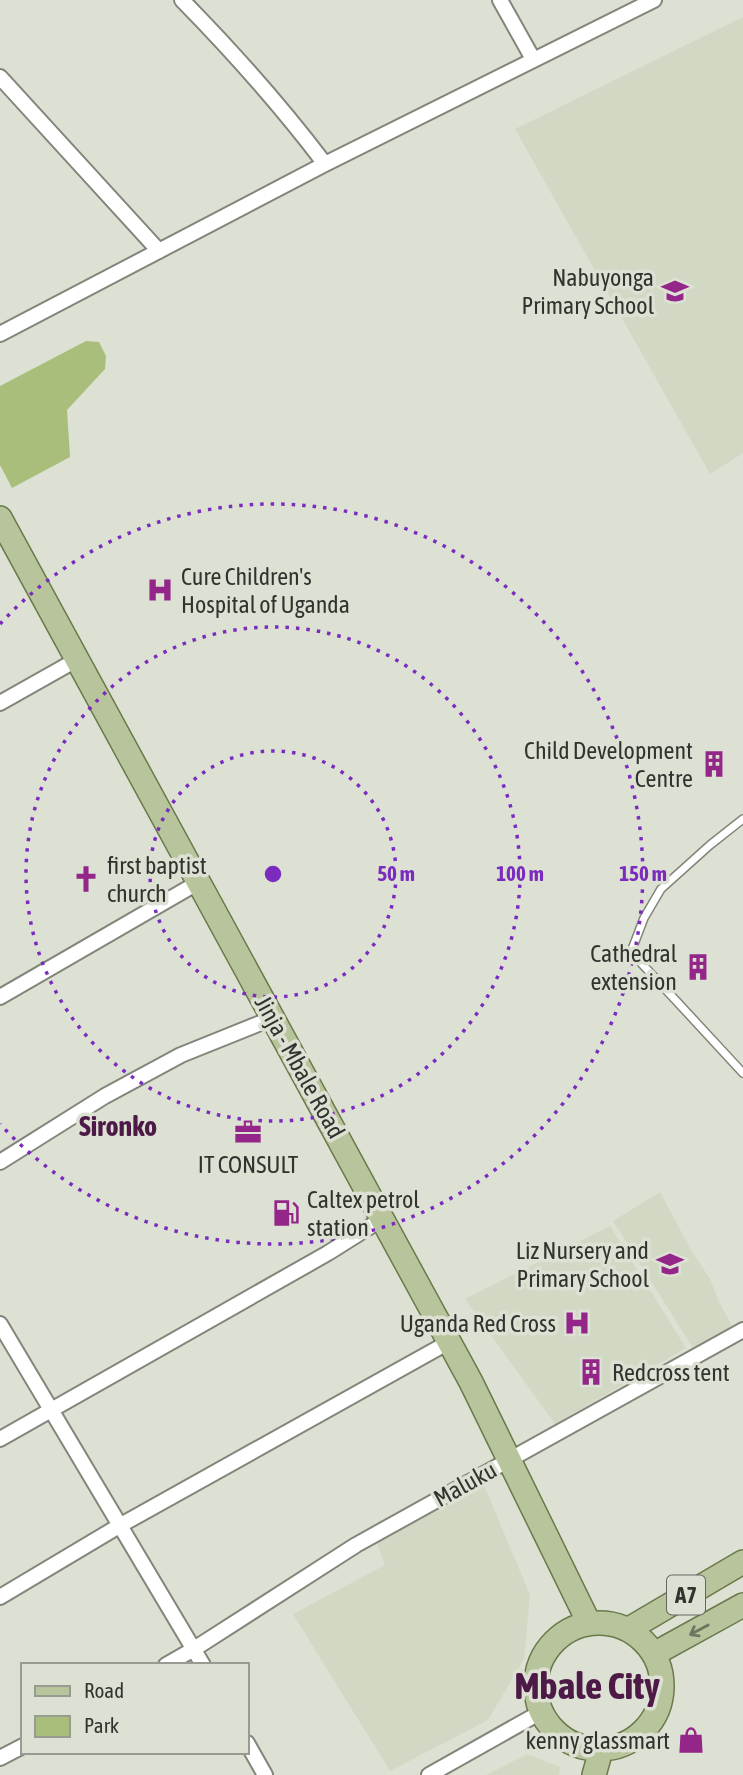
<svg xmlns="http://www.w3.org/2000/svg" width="743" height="1775" viewBox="0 0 743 1775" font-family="'Asap Condensed',sans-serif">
  <rect width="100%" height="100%" fill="#dde1d4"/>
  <path fill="#d1d8c4" d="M743,17V453L710,474L515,129Z
    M660,1192L691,1250L710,1279L719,1302L730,1322L731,1326L695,1351L613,1221Z
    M610,1226L686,1348L555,1424L465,1299Z
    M483,1483L530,1595L524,1659L488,1720L390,1771L293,1614L385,1565L375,1537Z
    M527,1754L560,1767L559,1775H486Z"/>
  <path fill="#a9be7b" d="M86,341L99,342L106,356L105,369L67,410L70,457L12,488L0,465V386Z"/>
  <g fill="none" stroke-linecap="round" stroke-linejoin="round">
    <defs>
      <path id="lane" d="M743,819L710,845L661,889L644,918L631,952L743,1073"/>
      <path id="street" d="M182,0C233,52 281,106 325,164
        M500,0L533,59
        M0,77L159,251
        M0,334L325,164L654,0
        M0,703L78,659
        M0,997L199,882
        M0,1162L105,1096L181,1055L273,1018
        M0,1324L203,1665
        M0,1439L328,1253L382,1219
        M0,1597L119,1526L449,1342
        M166,1665L194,1649L356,1545L743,1330
        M247,1743L265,1775
        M0,1758L23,1746
        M429,1775L541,1712"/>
      <path id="primary" d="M0,518L471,1382L589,1623
        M536 1686a63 63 0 1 1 126 0a63 63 0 1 1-126 0Z
        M629,1629L743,1562
        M654,1654L743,1605
        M594,1775L601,1750"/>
    </defs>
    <use href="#lane" stroke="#82867a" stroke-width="10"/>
    <use href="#street" stroke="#82867a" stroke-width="18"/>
    <use href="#primary" stroke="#6a794b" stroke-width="26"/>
    <use href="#lane" stroke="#fff" stroke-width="7"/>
    <use href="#street" stroke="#fff" stroke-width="14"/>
    <use href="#primary" stroke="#b8c59c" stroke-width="23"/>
  </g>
  <defs><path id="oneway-shaft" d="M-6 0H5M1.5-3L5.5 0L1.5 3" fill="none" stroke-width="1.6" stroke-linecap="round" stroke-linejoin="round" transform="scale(1.75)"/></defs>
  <use stroke="#6e7560" href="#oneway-shaft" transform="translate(699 1630) rotate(152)"/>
  <g fill="none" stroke="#7b2cbf" stroke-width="3.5" stroke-dasharray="3.5 7">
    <circle cx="273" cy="874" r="123"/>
    <circle cx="273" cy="874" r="247"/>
    <path d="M0 624A370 370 0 1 1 0 1124"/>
  </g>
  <defs>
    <symbol id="school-bare" viewBox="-9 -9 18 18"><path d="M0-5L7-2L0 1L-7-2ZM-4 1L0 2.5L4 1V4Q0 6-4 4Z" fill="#932688" stroke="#dde1d4" stroke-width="2.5" paint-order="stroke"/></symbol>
    <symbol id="hospital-bare" viewBox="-9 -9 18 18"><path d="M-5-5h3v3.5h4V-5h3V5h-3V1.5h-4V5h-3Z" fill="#932688" stroke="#dde1d4" stroke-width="2.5" paint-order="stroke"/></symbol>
    <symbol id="building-bare" viewBox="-9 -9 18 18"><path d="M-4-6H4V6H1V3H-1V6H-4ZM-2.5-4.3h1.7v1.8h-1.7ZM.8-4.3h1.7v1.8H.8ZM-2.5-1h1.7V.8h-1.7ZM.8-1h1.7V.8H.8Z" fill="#932688" stroke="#dde1d4" stroke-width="2.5" paint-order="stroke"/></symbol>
    <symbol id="church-bare" viewBox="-9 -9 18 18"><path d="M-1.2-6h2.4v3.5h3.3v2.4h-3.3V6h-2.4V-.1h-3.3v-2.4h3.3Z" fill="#932688" stroke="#dde1d4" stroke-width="2.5" paint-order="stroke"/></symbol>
    <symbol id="office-bare" viewBox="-9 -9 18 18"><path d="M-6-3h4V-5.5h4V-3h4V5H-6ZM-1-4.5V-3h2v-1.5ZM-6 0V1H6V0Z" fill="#932688" stroke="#dde1d4" stroke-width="2.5" paint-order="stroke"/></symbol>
    <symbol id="fuel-bare" viewBox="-9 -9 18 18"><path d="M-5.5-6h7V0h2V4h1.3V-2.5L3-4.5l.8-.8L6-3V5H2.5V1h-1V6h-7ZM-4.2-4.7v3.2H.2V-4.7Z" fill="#932688" stroke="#dde1d4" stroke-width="2.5" paint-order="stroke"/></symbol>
    <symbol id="shop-bare" viewBox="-9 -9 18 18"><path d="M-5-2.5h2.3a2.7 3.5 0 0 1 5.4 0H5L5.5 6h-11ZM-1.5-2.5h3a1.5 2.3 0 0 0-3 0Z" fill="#932688" stroke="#dde1d4" stroke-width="2.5" paint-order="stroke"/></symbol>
  </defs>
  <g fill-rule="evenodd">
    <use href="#school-bare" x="656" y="272" width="38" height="38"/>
    <use href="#hospital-bare" x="141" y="571" width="38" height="38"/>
    <use href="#building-bare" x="695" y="745" width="38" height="38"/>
    <use href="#church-bare" x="67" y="860" width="38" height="38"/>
    <use href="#building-bare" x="679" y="948" width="38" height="38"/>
    <use href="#office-bare" x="229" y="1113" width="38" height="38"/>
    <use href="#fuel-bare" x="267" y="1194" width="38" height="38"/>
    <use href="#school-bare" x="651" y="1245" width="38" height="38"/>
    <use href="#hospital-bare" x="558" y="1304" width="38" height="38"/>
    <use href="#building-bare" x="572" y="1353" width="38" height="38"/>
    <use href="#shop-bare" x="672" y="1721" width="38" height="38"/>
  </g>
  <g text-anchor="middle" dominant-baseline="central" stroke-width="7" stroke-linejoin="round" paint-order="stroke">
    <rect fill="#dde1d4" stroke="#656760" stroke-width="2" x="667" y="1575.5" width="38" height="39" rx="5"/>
    <g font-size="23" font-weight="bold" fill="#31332e">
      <text x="686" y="1595">A7</text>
    </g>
    <g font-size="24" fill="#31332e" stroke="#dde1d4" text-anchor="end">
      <text x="654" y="277">Nabuyonga<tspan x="654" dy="28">Primary School</tspan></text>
      <text x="181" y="576" text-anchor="start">Cure Children's<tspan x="181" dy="28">Hospital of Uganda</tspan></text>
      <text x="693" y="750">Child Development<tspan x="693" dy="28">Centre</tspan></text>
      <text x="107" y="865" text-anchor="start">first baptist<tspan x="107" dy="28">church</tspan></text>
      <text x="677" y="953">Cathedral<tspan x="677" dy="28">extension</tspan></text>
      <text x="248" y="1164" text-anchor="middle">IT CONSULT</text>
      <text x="307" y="1199" text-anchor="start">Caltex petrol<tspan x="307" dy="28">station</tspan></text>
      <text x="649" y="1250">Liz Nursery and<tspan x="649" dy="28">Primary School</tspan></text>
      <text x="556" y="1323">Uganda Red Cross</text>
      <text x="612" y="1372" text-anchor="start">Redcross tent</text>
      <text x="670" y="1740">kenny glassmart</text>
    </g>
    <g font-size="24" fill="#31332e" stroke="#dde1d4">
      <text transform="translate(300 1067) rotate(61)">Jinja - Mbale Road</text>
      <text transform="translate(465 1484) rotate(-29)">Maluku</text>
    </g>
    <g font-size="28" font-weight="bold" fill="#4d1947" stroke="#dde1d4">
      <text x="118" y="1126">Sironko</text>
    </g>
    <g font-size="38" font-weight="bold" fill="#4d1947" stroke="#dde1d4">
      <text x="587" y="1685">Mbale City</text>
    </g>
  </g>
  <circle cx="273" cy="874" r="10" fill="#7b2cbf" stroke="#dde1d4" stroke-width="3.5"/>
  <g font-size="21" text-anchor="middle" font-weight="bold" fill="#7b2cbf" stroke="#dde1d4" stroke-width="7" stroke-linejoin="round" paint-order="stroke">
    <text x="396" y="881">50 m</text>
    <text x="520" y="881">100 m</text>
    <text x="643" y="881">150 m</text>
  </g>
  <rect x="21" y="1663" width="228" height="91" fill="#dde1d4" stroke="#989b92" stroke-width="2"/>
  <rect x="35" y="1686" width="35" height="10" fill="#b8c59c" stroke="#989b92" stroke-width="2"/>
  <text x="84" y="1698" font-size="21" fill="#31332e">Road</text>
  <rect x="35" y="1716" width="35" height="21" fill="#a9be7b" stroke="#989b92" stroke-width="2"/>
  <text x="84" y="1733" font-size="21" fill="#31332e">Park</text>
</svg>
